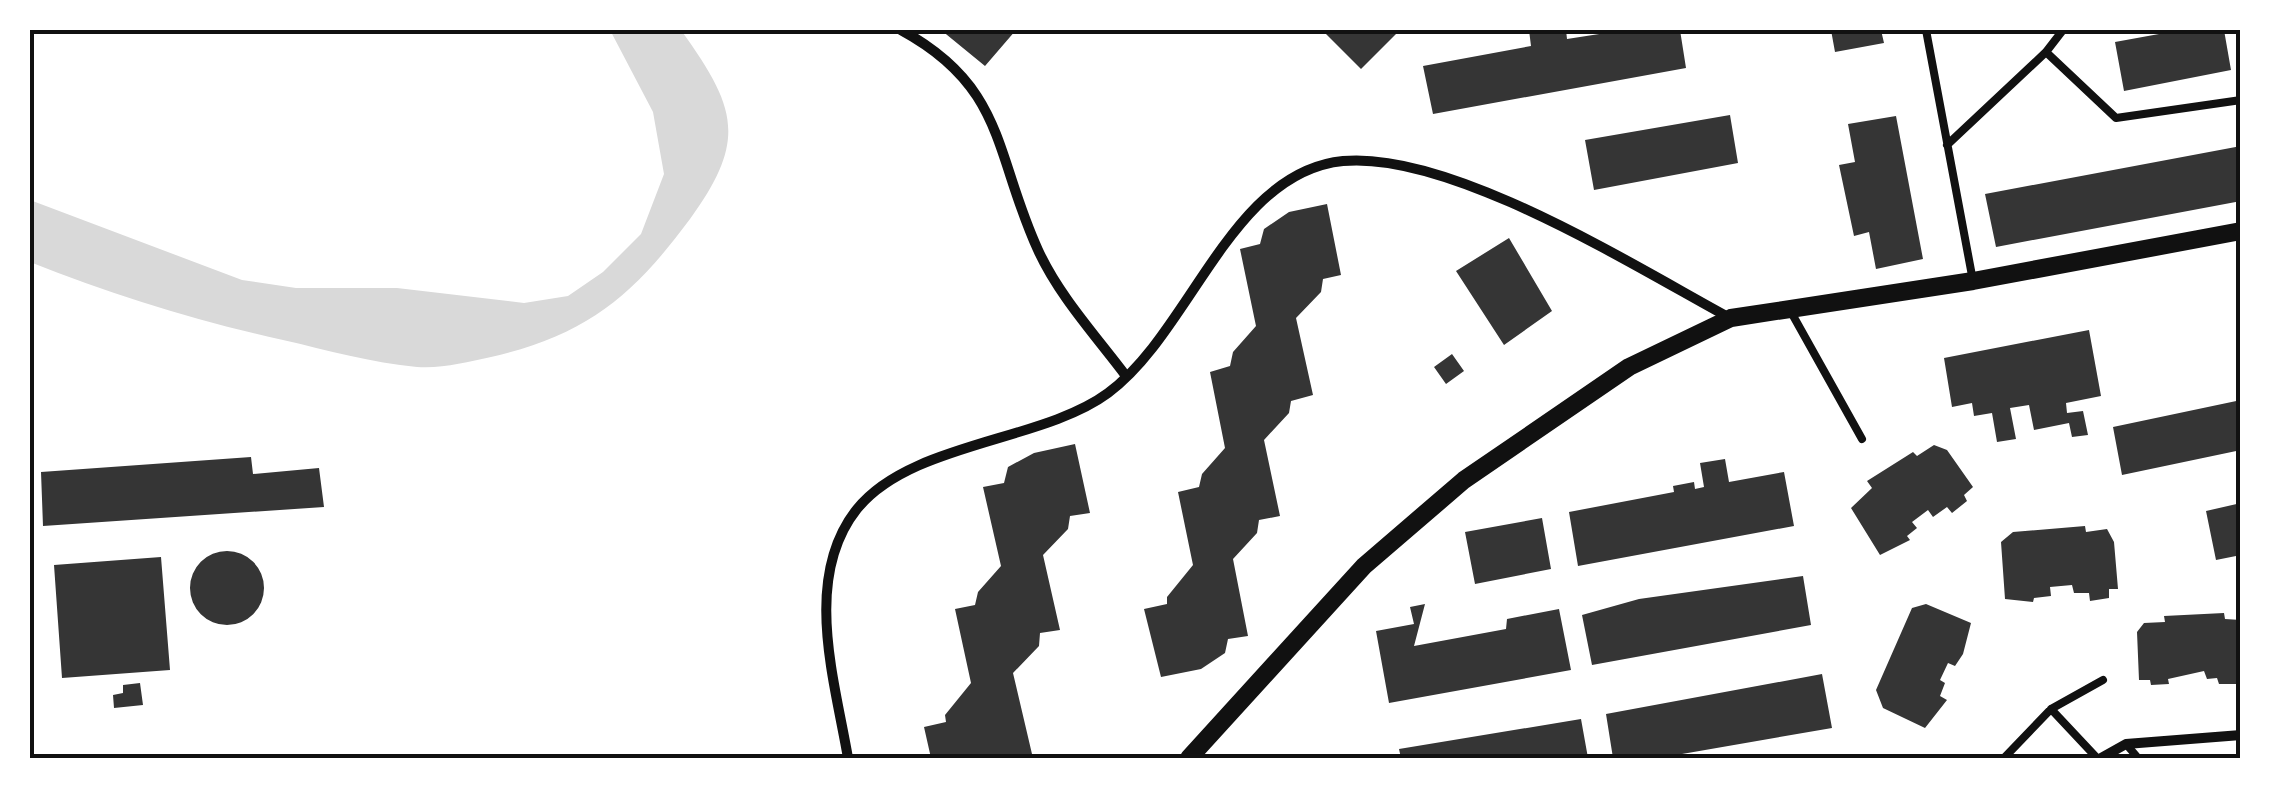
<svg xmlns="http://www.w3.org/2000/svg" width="2271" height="788" viewBox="0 0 2271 788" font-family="'Titillium Web',sans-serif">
  <rect width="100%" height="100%" fill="#fff"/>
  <path fill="#d9d9d9" d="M610,30H681C735,106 749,138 690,219C633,296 587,335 491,357C467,362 441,369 417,367C372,363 327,350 283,340C197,321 112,295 30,262V200L242,280L296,288H397L524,303L568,296L603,272L641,234L664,174L653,112Z"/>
  <path fill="#353535" d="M941,30H1016L985,66Z
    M1331,30H1392L1396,34L1361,69L1326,34Z
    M1529,30H1566L1567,39L1625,30H1680L1686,68L1433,114L1423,66L1531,46Z
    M1831,30H1881L1884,43L1835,52Z
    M2181,30H2224L2231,70L2124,91L2115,42Z
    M1730,115L1738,163L1594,190L1585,140Z
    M1896,116L1923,259L1876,269L1869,232L1854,236L1839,165L1855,162L1848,124Z
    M2241,146V201L1996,247L1985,194Z
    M1327,204L1341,275L1323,279L1321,292L1296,318L1313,395L1291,401L1289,413L1264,440L1280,516L1259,520L1257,533L1233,559L1248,636L1228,639L1225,653L1201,669L1161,677L1144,609L1167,604V597L1193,565L1178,492L1199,487L1202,474L1225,448L1210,372L1230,366L1233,352L1256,326L1240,249L1260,244L1264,229L1289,212Z
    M1509,238L1552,311L1504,345L1456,271Z
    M2089,330L2101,396L2066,403L2067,413L2083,411L2088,435L2072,437L2069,423L2034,430L2029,405L2010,408L2016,439L1997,442L1992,413L1974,416L1972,403L1952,407L1944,358Z
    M1452,354L1464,371L1446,384L1434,367Z
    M2241,400V450L2122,475L2113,427Z
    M1075,444L1090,513L1070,516L1068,529L1043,555L1060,630L1040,633L1039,646L1013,673L1032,754L931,758L924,727L946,722L945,715L971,683L955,609L975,605L978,592L1001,566L983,487L1004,483L1008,467L1034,453Z
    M1934,445L1947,450L1973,487L1964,495L1967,501L1952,513L1947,507L1933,517L1928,510L1912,522L1917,528L1907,536L1910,540L1880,555L1851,508L1872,488L1867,481L1913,452L1917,456Z
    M251,457L253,474L319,468L324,507L43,526L41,472Z
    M1725,459L1729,482L1784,472L1794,526L1578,566L1569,512L1674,492L1673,486L1694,482L1695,489L1704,487L1700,463Z
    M2241,503V555L2216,560L2206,511Z
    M1542,518L1551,569L1475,584L1465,532Z
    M2085,526L2086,532L2107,529L2114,542L2118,589H2109V598L2090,601L2089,593H2074L2072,585L2050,587L2051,596L2034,598L2033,602L2005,599L2001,542L2013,532Z
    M190 588a37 37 0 1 1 74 0a37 37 0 1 1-74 0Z
    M161,557L170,670L62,678L54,565Z
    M1803,576L1811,625L1592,665L1582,615L1639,599Z
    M1425,604L1414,646L1506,629L1507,619L1559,609L1571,670L1389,703L1376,631L1414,624L1410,607Z
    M1926,604L1971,623L1963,654L1955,666L1948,663L1940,680L1945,683L1940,696L1947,700L1925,728L1883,708L1876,690L1912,608Z
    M2224,613L2225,619L2241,620V684H2219L2217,678L2207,679L2204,671L2168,679L2169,684L2151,685L2150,680H2139L2137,632L2144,623L2165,622L2164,616Z
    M1822,674L1832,728L1659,758H1613L1606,714Z
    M140,683L143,705L114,708L113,695L123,693V685Z
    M1581,719L1588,758H1401L1399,749Z"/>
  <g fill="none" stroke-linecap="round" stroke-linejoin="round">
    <path stroke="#111" stroke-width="8" d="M1926,30L1973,281
      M2046,52L2116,118L2241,100
      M1947,145L2046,52L2063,30
      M1791,312L1862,439
      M2051,709L2103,680
      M2126,744L2138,758
      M2004,758L2051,709L2097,758"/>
    <path stroke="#111" stroke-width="10" d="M901,30C1006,87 994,154 1038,250C1059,296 1096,336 1126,376
      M848,758C835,681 802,578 857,509C911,442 1042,442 1108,393C1191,332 1231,172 1343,161C1451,151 1634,266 1730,318
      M2101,758L2126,744L2241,735"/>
    <path stroke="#111" stroke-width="18" d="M1189,758L1364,566L1464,480L1629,367L1731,318L1973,281L2241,231"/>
  </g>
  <rect width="2271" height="788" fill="none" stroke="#ffffff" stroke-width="65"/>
  <rect x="32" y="32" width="2206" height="724" fill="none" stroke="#111" stroke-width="4"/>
</svg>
